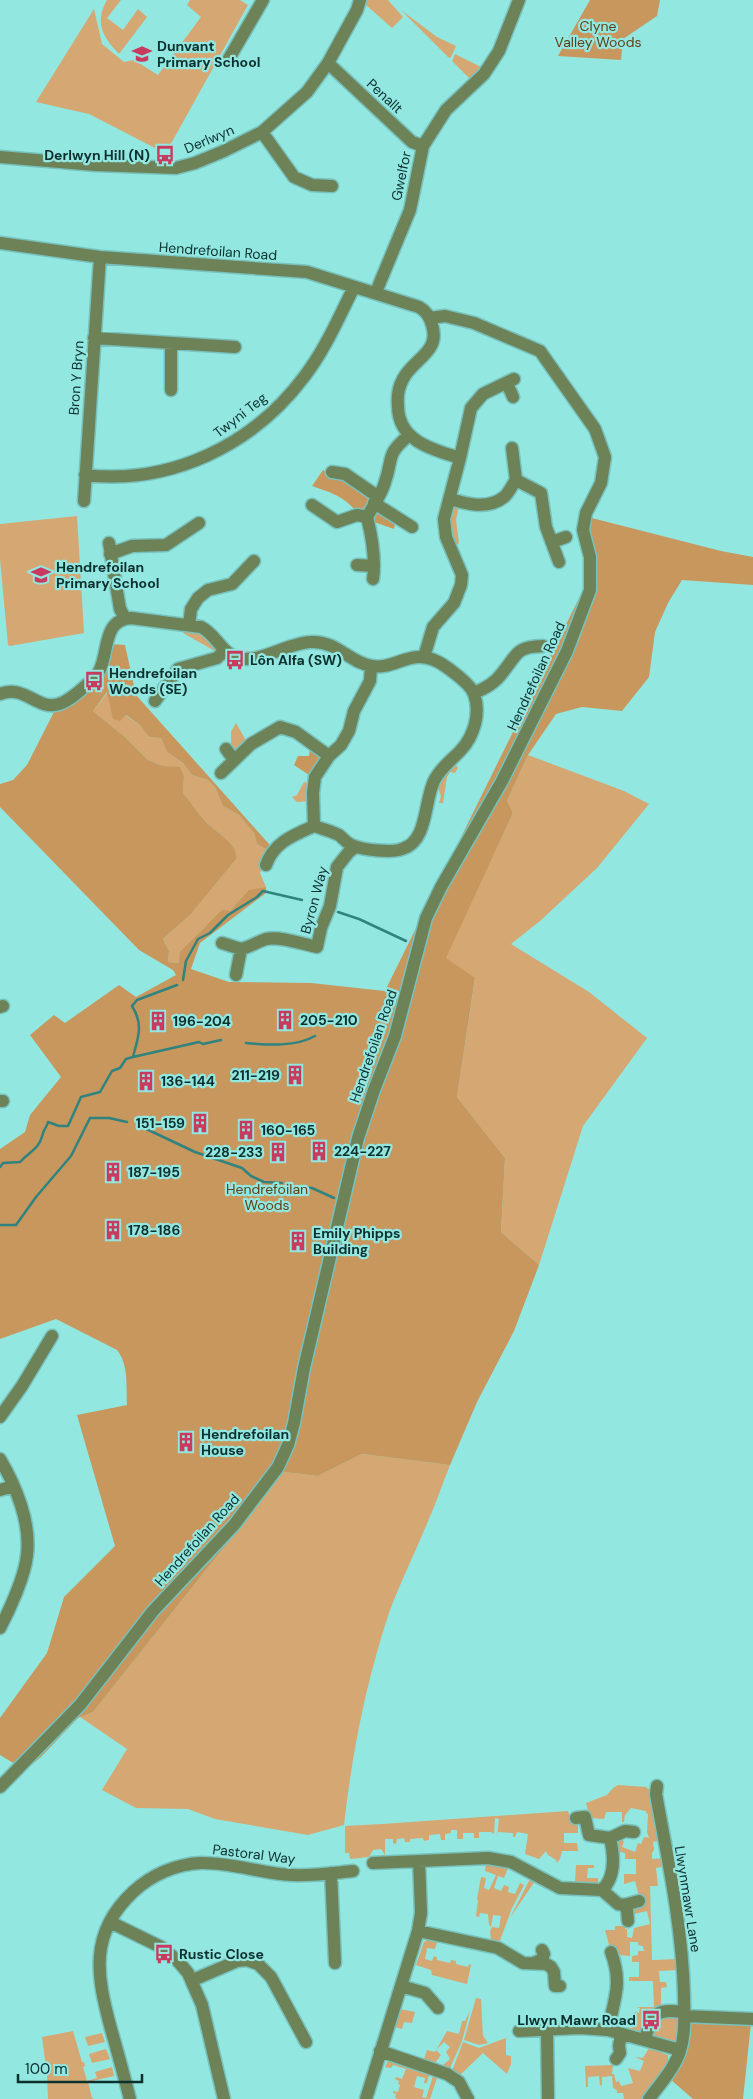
<svg xmlns="http://www.w3.org/2000/svg" width="753" height="2099" viewBox="0 0 753 2099" font-family="'DM Sans',sans-serif">
  <rect width="100%" height="100%" fill="#93e7e1"/>
  <path fill="#d5a772" d="M107,0H121L107,18L123,30L138,9L147,17L119,54C103,37 94,23 107,0Z
    M190,0H240L248,5L168,149L155,148L89,114L36,102L94,9L102,44L124,62L134,60L158,75L201,17L187,5Z
    M367,0H388L403,17L392,28L366,5Z
    M401,10L437,37L456,46L451,57L449,58Z
    M455,54L483,68L471,80L452,61Z
    M459,506L456,520L459,543L454,547L449,519L453,507Z
    M77,516L84,633L10,646L8,645L0,559V524Z
    M185,630L202,633L216,647L215,651L183,633Z
    M108,692L125,715L140,725L149,737L161,738L167,752L183,763L192,775L208,780L215,787L223,806L239,815L254,833L257,844L269,851L260,873L266,887L249,891L230,911L206,926L183,950L179,963L168,962L169,951L163,939L191,914L237,858C236,841 215,832 205,821C197,812 191,802 183,793L184,776L180,768L163,766L148,760L125,737L93,711Z
    M236,723L248,744L236,752L231,748V732Z
    M528,755L624,791L649,804L597,868L540,921L511,944L589,992L647,1038L583,1126L539,1265L501,1232L505,1158L457,1097L475,979L445,958L513,813L507,801Z
    M455,764L458,768L455,773L450,772L447,777L443,803H439L441,796L438,788L446,773Z
    M304,782L311,784L310,801L297,802L292,797L297,795Z
    M362,1454L450,1465C442,1485 435,1506 426,1526C414,1555 400,1583 389,1613C366,1682 352,1753 344,1825L308,1835L215,1819L188,1809L136,1808L102,1790L127,1749L80,1717L93,1712L284,1472L318,1476Z
    M618,1785L646,1787L652,1792L662,1840L653,1842L654,1850L652,1853V1859L665,1858L666,1866L656,1868L658,1886H650L652,1960L679,1959L678,1970L659,1971L660,1982H666L667,1987L661,1988V2005L651,2010L646,2016L642,2030L639,2031L618,2027L615,2021L619,2022V2026L632,2028L633,2016L622,2014L634,2016V2012L639,2013L640,2008L636,2007H654L653,1981H629V1977H639V1962H632V1956L638,1955V1951H644L643,1946L638,1945V1942H630V1956L620,1955L617,1949L609,1945L605,1930H615V1926H625V1929H627V1937L632,1938L634,1928L650,1924L647,1911L630,1915L639,1896L635,1881L624,1884V1874H636V1859H625V1853L616,1851L617,1838L624,1841L622,1847L635,1852L638,1843L641,1844L644,1837L649,1838L647,1832L648,1814L646,1813V1811L631,1808L625,1815L624,1822H622V1812H606L604,1819L590,1818L586,1803L607,1795L613,1788Z
    M568,1811L572,1824L578,1823V1833H564V1843H577L578,1851H562L560,1859L557,1863L556,1860L548,1855L546,1851L539,1859L525,1854L528,1834L517,1832L515,1837H513V1833L498,1832L497,1837L499,1819L495,1818L494,1834L491,1832H479V1838H474V1833H463V1839H457V1830H451V1833L445,1834V1840H441L440,1834L429,1835V1840L424,1841L423,1838L410,1839V1842H405L404,1838L397,1839L396,1844L393,1843V1839H385V1855L381,1849L373,1850L369,1857L350,1859L349,1853H345V1826L382,1824V1827V1824Z
    M486,1863L508,1868L504,1878L498,1876L494,1888L501,1891L504,1885L509,1887L508,1892L515,1894L520,1883L524,1885L512,1908L499,1943L491,1940L490,1931L492,1927L499,1928L501,1916L493,1915L491,1927L489,1925L488,1914L480,1913L479,1917L476,1916L478,1900L477,1899L481,1877L486,1878L484,1888L489,1890L496,1875L485,1871Z
    M576,1865H594V1868H588L587,1878H598V1883H575Z
    M531,1877L535,1880L533,1884L510,1918Z
    M427,1940L437,1942L435,1949L427,1948L425,1959L432,1961L434,1956L437,1957V1960L450,1963L451,1960L456,1961V1964L468,1967L469,1964L471,1965L467,1984L432,1975L431,1970L416,1965L424,1942Z
    M476,1998L481,1999L483,2036L488,2043L479,2045L464,2040Z
    M400,2009L415,2012L412,2023L404,2022L402,2029L395,2027Z
    M470,2011L462,2041L450,2068L442,2066L450,2059L446,2052L450,2047L444,2042L436,2050L441,2055L435,2063L424,2059L427,2050L435,2052L447,2031L459,2034L462,2021H465Z
    M682,2012L680,2050L645,2039L653,2017Z
    M73,2031L82,2062H84L85,2066L83,2067L87,2081L97,2078L95,2072L112,2067L114,2076L88,2082L92,2098L95,2099H48L47,2075L42,2037Z
    M102,2033L105,2042L88,2046L85,2037Z
    M506,2038V2055L511,2056V2064L507,2074L483,2053L459,2076L452,2071L463,2042L479,2048Z
    M638,2044L658,2049L664,2054L668,2055V2065L645,2099H624L623,2093H617V2090L613,2088L612,2076L602,2077V2085L600,2086L599,2076L588,2077V2087H586L585,2066L613,2065L612,2074H614L616,2082L619,2081L621,2086L633,2083L628,2068L640,2071L644,2061L635,2057L643,2058L649,2048Z
    M106,2049L110,2059L92,2063L89,2054Z
    M388,2061L429,2075L427,2083H424L425,2078L417,2076L414,2087L424,2090L422,2097L426,2098L433,2076L437,2078L430,2099H397L395,2097L396,2094L393,2093V2091L398,2092L400,2085L398,2084L399,2081L395,2079L396,2077L402,2079L406,2069L393,2065L391,2068L385,2067Z"/>
  <path fill="#c7975e" d="M590,0H660L657,16L623,39L621,60L558,56Z
    M323,470L333,476L342,477L369,497L367,503L363,509L355,510C342,495 329,492 312,486Z
    M377,510L396,519L394,529L374,522Z
    M580,515L721,551L753,557V585L682,580L668,603L655,632L649,677L622,711L582,707L556,714L528,755L507,801L513,813L446,958L475,978L457,1097L505,1158L501,1232L539,1265L514,1331L477,1402L450,1465L362,1454L318,1476L284,1472L93,1712L78,1718L41,1757L25,1770L0,1755V1718L47,1653L64,1597L115,1546L77,1415L127,1405C126,1387 129,1365 117,1350L56,1319L0,1339V1149L25,1132L30,1115L61,1077L30,1035L54,1015L65,1023L119,985L136,997L176,975L173,970L139,950L0,807V784L13,780L27,765L55,710L74,704L101,679L110,644L125,645L136,695L269,844V851L257,844L254,833L239,815L223,806L215,787L208,780L192,775L183,763L167,752L161,738L149,737L140,725L126,715L120,721L113,719L107,692L93,711L125,737L148,760L163,766L180,767L184,776L183,793C191,802 197,812 205,821C215,832 236,841 237,858L191,914L163,939L169,951L168,962L179,963L180,952L222,910L230,911L249,890L266,887V893L200,943L191,969L229,982L311,983L385,991L586,584L582,547L577,527Z
    M310,748L321,757L312,777L294,765L298,756H309Z
    M692,2022L751,2023L743,2099H693L670,2079L687,2029Z"/>
  <g fill="none" stroke-linecap="round" stroke-linejoin="round">
    <path stroke="#30837e" stroke-width="2.5" d="M338,912L359,919L406,941
      M183,980L186,961L198,939L210,933L228,915L257,897L263,891L302,900
      M246,1043C268,1045 296,1047 315,1036
      M133,1057L199,1042L203,1044L221,1040
      M140,1126L195,1152L242,1168L251,1176L264,1182L282,1183
      M0,1167L3,1163L20,1162C31,1150 39,1150 43,1133C44,1129 47,1127 48,1122L59,1126H68L81,1097L100,1092L112,1071L120,1068L126,1059L133,1057C138,1037 144,1025 132,1006L137,1000L177,985
      M302,1187L312,1188L334,1198
      M0,1225H16L36,1197L71,1156L90,1118H109L127,1122"/>
    <defs>
      <path id="minor" d="M227,62L263,0
        M328,63L412,142L423,146
        M262,132L294,177L312,185L332,186
        M0,157L95,165L176,168L195,163L224,151L262,132L307,92L328,63L357,10L360,0
        M0,243L100,257L307,272L419,307C426,311 430,317 432,325C441,352 413,359 403,379C398,388 397,396 398,406C398,441 433,450 460,458
        M376,292L410,210L423,146L446,110L484,74L499,51L519,0
        M94,338L235,347
        M507,383L513,397
        M171,390V344
        M332,472L345,474L377,496
        M85,475C171,485 253,445 304,377C325,350 339,317 354,287
        M516,480L541,493L546,527L559,562
        M450,499C467,504 488,510 504,497C509,493 512,485 516,480L512,448
        M84,501L100,257
        M374,503L412,527
        M312,505L337,522L357,515L367,517
        M552,542L566,537
        M109,543L120,609L125,618
        M110,554L132,546L166,545L199,523
        M357,565L374,566
        M373,579C376,558 372,537 367,517C373,506 382,494 385,482C394,456 385,456 409,435
        M189,625L191,609L198,598L208,590L232,584L254,561
        M424,657L433,627L454,603L461,585L462,575L446,537L444,519L460,458L471,408L483,394L514,379
        M474,693C486,688 495,683 503,672C518,653 516,647 543,646
        M0,694C25,684 37,711 59,704C71,700 83,688 93,679C112,663 98,620 131,618L201,627C216,634 221,653 238,658C258,664 288,643 310,642C337,640 349,663 372,666C398,670 413,644 445,666C452,671 471,685 474,694C481,713 474,736 461,750C452,760 440,768 434,781C424,801 428,842 402,849C392,853 364,850 354,846C347,844 344,839 339,835C331,831 322,829 314,826C294,835 274,842 266,865
        M155,701L178,669L217,658L225,650
        M226,749L234,760
        M221,773L251,744L280,727L296,732L329,756
        M314,826L313,793L315,777L329,756L341,745L349,731L354,711L370,681L371,666
        M222,943L241,949L236,975
        M241,949C250,947 257,942 266,939C281,936 302,944 317,947L321,928L330,906L337,867L348,853L355,847
        M0,1007L3,1006
        M0,1101H3
        M0,1417L22,1386L52,1336
        M0,1459C16,1486 31,1523 27,1555C25,1576 10,1609 0,1628
        M0,1490L13,1486
        M0,1787L80,1705L153,1611L234,1525L278,1467L288,1445L294,1423L304,1368L358,1138L374,1090L395,1036L426,918L441,887L502,781L567,651L590,590V557L583,530L586,513L601,483L605,457L595,429L540,351L474,323L445,316L430,318
        M576,1818L585,1817L589,1835L610,1838L625,1831L634,1832
        M610,1838C614,1855 616,1877 602,1890L618,1904L624,1905L639,1901
        M373,1863L419,1861
        M331,1873L335,1963
        M624,1905L627,1910L628,1921
        M110,1922L161,1947L177,1960L188,1973L202,2005L224,2099
        M418,1931L498,1948L523,1963L546,1964L551,1967L554,1972L555,1986H560
        M534,1963L542,1959L544,1954L542,1950
        M193,1980L237,1961L247,1960L258,1964L271,1977L306,2042
        M401,1986L425,1993L438,2008
        M684,2016L753,2019
        M547,2030L548,2099
        M608,2030C614,1999 623,1984 611,1952
        M519,2031L580,2028L608,2030L680,2050
        M645,2039C652,2015 655,2008 682,2012L684,2016
        M380,2051L447,2074L459,2082L468,2099
        M616,2059L620,2053L619,2046L621,2034
        M130,2099C124,2076 118,2053 111,2029C97,1977 88,1934 133,1892C151,1875 176,1864 201,1863C232,1862 262,1874 292,1875C312,1876 333,1873 353,1871
        M366,2099L418,1931L421,1913L419,1861L488,1858L511,1862L560,1888L602,1890
        M649,2099C660,2084 674,2069 680,2051C686,2033 684,2012 684,1994C682,1925 668,1861 656,1794L657,1786"/>
    </defs>
    <use href="#minor" stroke="#78c2bd" stroke-width="15"/>
    <use href="#minor" stroke="#6d8357" stroke-width="12"/>
  </g>
  <defs>
    <symbol id="school-bare" viewBox="-9 -9 18 18"><path d="M0-5L7-2L0 1L-7-2ZM-4 1L0 2.5L4 1V4Q0 6-4 4Z" fill="#c93a5f" stroke="#93e7e1" stroke-width="2.5" paint-order="stroke"/></symbol>
    <symbol id="bus-bare" viewBox="-9 -9 18 18"><path d="M-5-6H5V4H4V6H2V4H-2V6H-4V4H-5ZM-3.5-4V0h7V-4ZM-3.5 1.2v1.5H-2V1.2ZM2 1.2v1.5H3.5V1.2Z" fill="#c93a5f" stroke="#93e7e1" stroke-width="2.5" paint-order="stroke"/></symbol>
    <symbol id="building-bare" viewBox="-9 -9 18 18"><path d="M-4-6H4V6H1V3H-1V6H-4ZM-2.5-4.3h1.7v1.8h-1.7ZM.8-4.3h1.7v1.8H.8ZM-2.5-1h1.7V.8h-1.7ZM.8-1h1.7V.8H.8Z" fill="#c93a5f" stroke="#93e7e1" stroke-width="2.5" paint-order="stroke"/></symbol>
  </defs>
  <g fill-rule="evenodd">
    <use href="#school-bare" x="128" y="40" width="28" height="28"/>
    <use href="#bus-bare" x="151" y="141" width="28" height="28"/>
    <use href="#school-bare" x="27" y="561" width="28" height="28"/>
    <use href="#bus-bare" x="221" y="646" width="28" height="28"/>
    <use href="#bus-bare" x="80" y="667" width="28" height="28"/>
    <use href="#building-bare" x="271" y="1006" width="28" height="28"/>
    <use href="#building-bare" x="144" y="1007" width="28" height="28"/>
    <use href="#building-bare" x="281" y="1061" width="28" height="28"/>
    <use href="#building-bare" x="132" y="1067" width="28" height="28"/>
    <use href="#building-bare" x="186" y="1109" width="28" height="28"/>
    <use href="#building-bare" x="232" y="1116" width="28" height="28"/>
    <use href="#building-bare" x="305" y="1137" width="28" height="28"/>
    <use href="#building-bare" x="264" y="1138" width="28" height="28"/>
    <use href="#building-bare" x="99" y="1158" width="28" height="28"/>
    <use href="#building-bare" x="99" y="1216" width="28" height="28"/>
    <use href="#building-bare" x="284" y="1227" width="28" height="28"/>
    <use href="#building-bare" x="172" y="1428" width="28" height="28"/>
    <use href="#bus-bare" x="150" y="1940" width="28" height="28"/>
    <use href="#bus-bare" x="637" y="2006" width="28" height="28"/>
  </g>
  <g text-anchor="middle" dominant-baseline="central" stroke-width="4.5" stroke-linejoin="round" paint-order="stroke">
    <g font-size="14" fill="#614014" stroke="#93e7e1">
      <text x="598" y="26">Clyne<tspan x="598" dy="16">Valley Woods</tspan></text>
      <text x="267" y="1189">Hendrefoilan<tspan x="267" dy="16">Woods</tspan></text>
    </g>
    <g font-size="14" font-weight="bold" fill="#0b302e" stroke="#93e7e1" text-anchor="start">
      <text x="157" y="46">Dunvant<tspan x="157" dy="16">Primary School</tspan></text>
      <text x="150" y="155" text-anchor="end">Derlwyn Hill (N)</text>
      <text x="56" y="567">Hendrefoilan<tspan x="56" dy="16">Primary School</tspan></text>
      <text x="250" y="660">Lôn Alfa (SW)</text>
      <text x="109" y="673">Hendrefoilan<tspan x="109" dy="16">Woods (SE)</tspan></text>
      <text x="300" y="1020">205-210</text>
      <text x="173" y="1021">196-204</text>
      <text x="280" y="1075" text-anchor="end">211-219</text>
      <text x="161" y="1081">136-144</text>
      <text x="185" y="1123" text-anchor="end">151-159</text>
      <text x="261" y="1130">160-165</text>
      <text x="334" y="1151">224-227</text>
      <text x="263" y="1152" text-anchor="end">228-233</text>
      <text x="128" y="1172">187-195</text>
      <text x="128" y="1230">178-186</text>
      <text x="313" y="1233">Emily Phipps<tspan x="313" dy="16">Building</tspan></text>
      <text x="201" y="1434">Hendrefoilan<tspan x="201" dy="16">House</tspan></text>
      <text x="179" y="1954">Rustic Close</text>
      <text x="636" y="2020" text-anchor="end">Llwyn Mawr Road</text>
    </g>
    <g font-size="14" fill="#0b302e" stroke="#93e7e1">
      <text transform="translate(385 96) rotate(43)">Penallt</text>
      <text transform="translate(209 139) rotate(-23)">Derlwyn</text>
      <text transform="translate(401 176) rotate(-78)">Gwelfor</text>
      <text transform="translate(218 251) rotate(4)">Hendrefoilan Road</text>
      <text transform="translate(76 378) rotate(-86)">Bron Y Bryn</text>
      <text transform="translate(240 415) rotate(-38)">Twyni Teg</text>
      <text transform="translate(536 676) rotate(-65)">Hendrefoilan Road</text>
      <text transform="translate(314 900) rotate(-75)">Byron Way</text>
      <text transform="translate(373 1046) rotate(-71)">Hendrefoilan Road</text>
      <text transform="translate(197 1540) rotate(-48)">Hendrefoilan Road</text>
      <text transform="translate(254 1854) rotate(7)">Pastoral Way</text>
      <text transform="translate(688 1899) rotate(81)">Llwynmawr Lane</text>
    </g>
  </g>
  <path d="M18 2074v8h124v-8" fill="none" stroke="#0b302e" stroke-width="2.5"/>
  <text x="25" y="2074" font-size="15" fill="#0b302e" stroke="#93e7e1" stroke-width="4" paint-order="stroke">100 m</text>
</svg>
